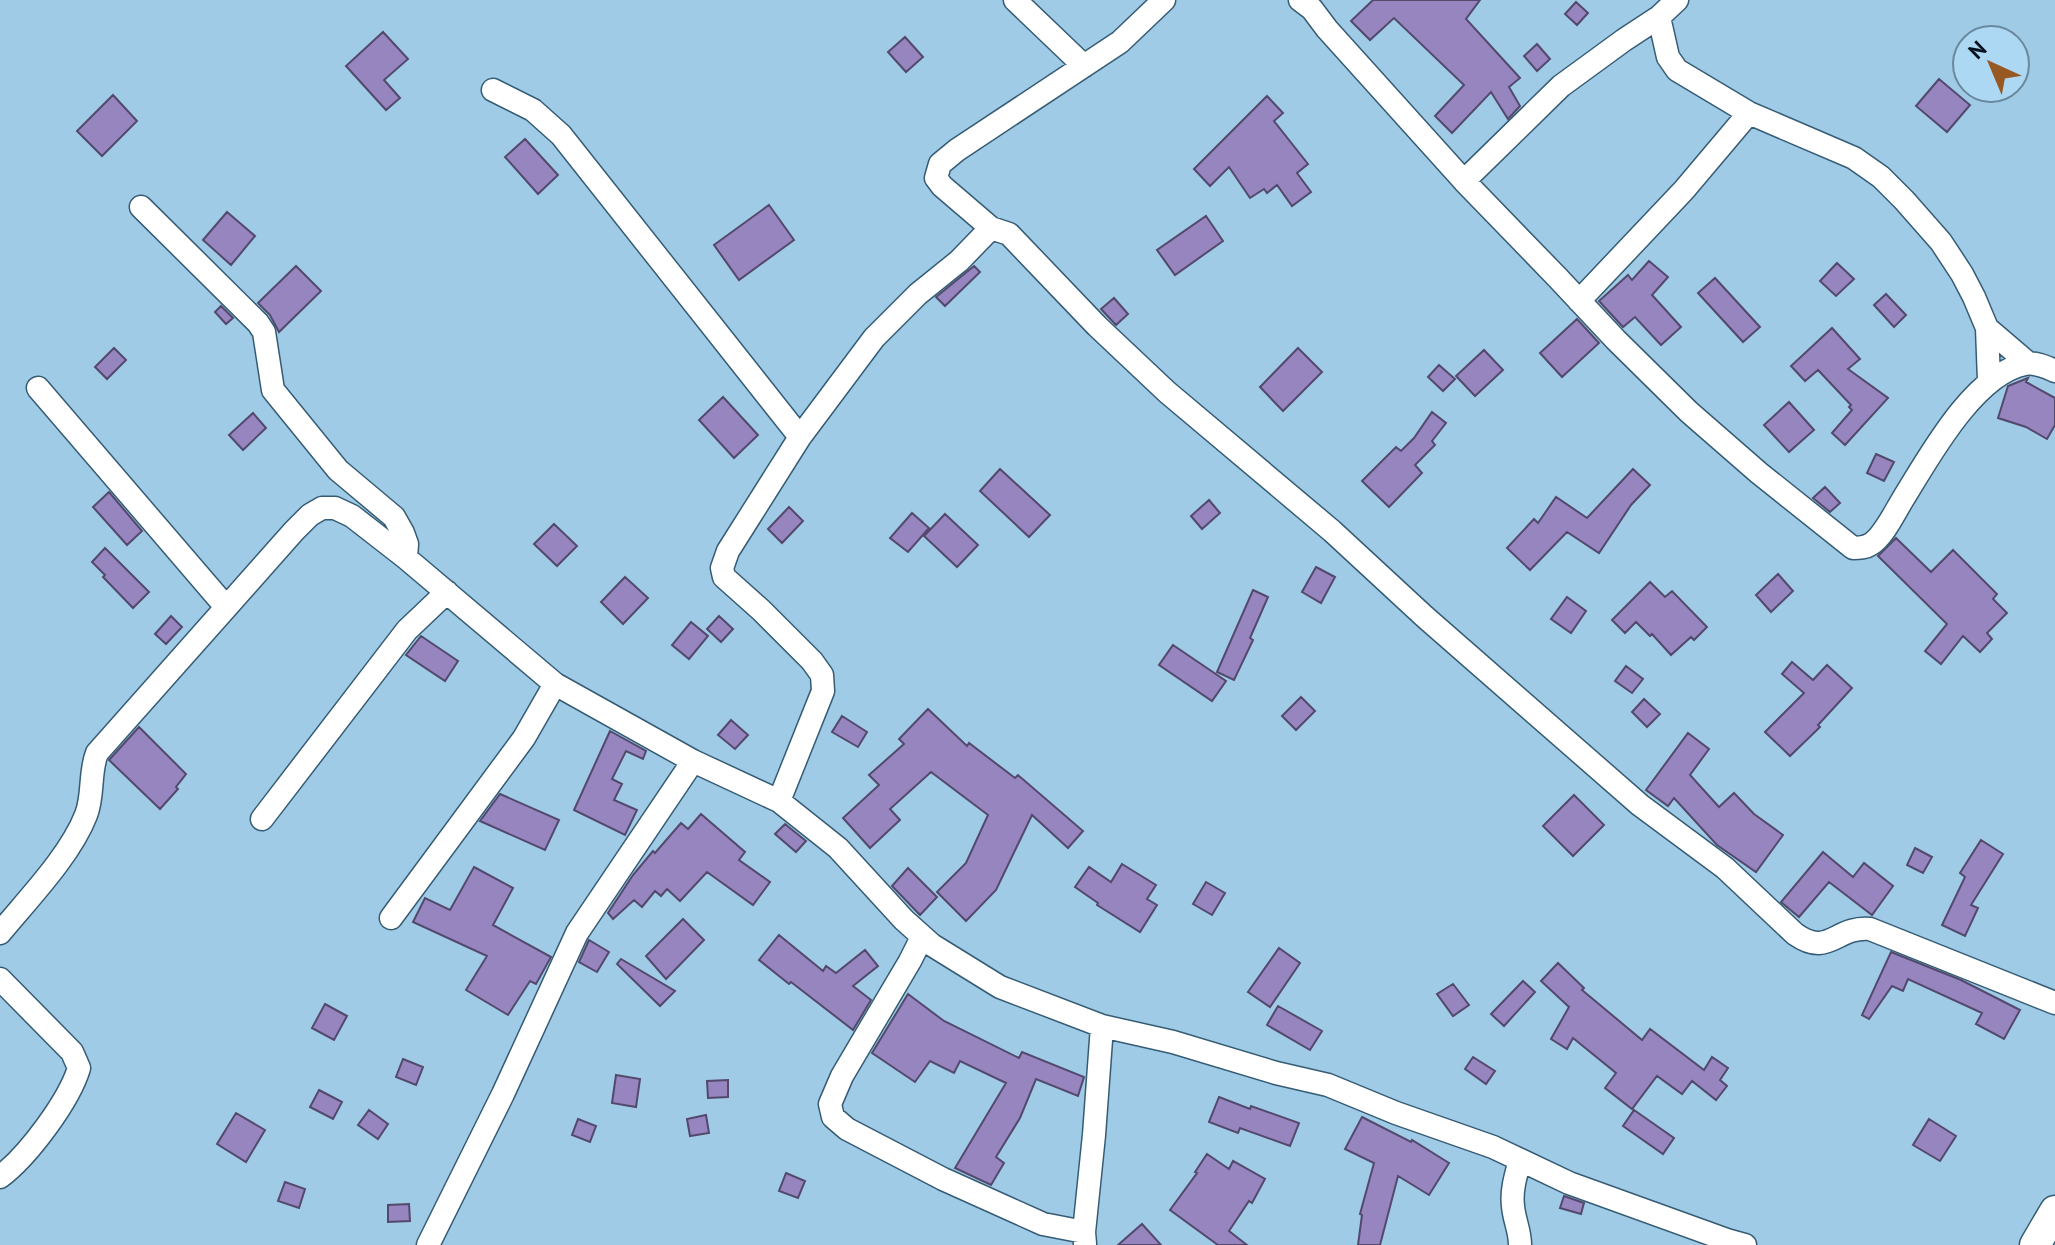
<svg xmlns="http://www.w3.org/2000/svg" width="2055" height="1245" viewBox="0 0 2055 1245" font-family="'PT Sans',sans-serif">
  <rect width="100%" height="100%" fill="#a0cbe6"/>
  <path fill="#9685bf" stroke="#53496d" stroke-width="2" d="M1373,0H1480L1466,19L1520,78L1509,87L1520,106L1508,119L1491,92L1452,133L1435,116L1464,85L1394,18L1370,40L1351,21Z
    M1576,2L1588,13L1577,25L1565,14Z
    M383,32L408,59L384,80L400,98L386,110L346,66Z
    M905,37L923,57L906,72L888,52Z
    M1537,44L1550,59L1537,71L1524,56Z
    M1939,79L1970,105L1947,132L1916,106Z
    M113,95L137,121L102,156L77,131Z
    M1267,96L1283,113L1274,121L1308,164L1297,173L1311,192L1292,206L1277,185L1267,193L1264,189L1250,198L1229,167L1210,186L1194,169Z
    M525,139L558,175L538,194L505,157Z
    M769,205L794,240L739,280L714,245Z
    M227,212L255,236L231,265L203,240Z
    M1206,216L1223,241L1175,275L1157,250Z
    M1649,261L1668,277L1652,295L1681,327L1661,345L1635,317L1623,327L1599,301L1628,275L1632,280Z
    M1837,263L1854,279L1836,296L1820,281Z
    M296,266L321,291L279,332L270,315L258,303Z
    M974,266L980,272L945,306L936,297Z
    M1715,278L1760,327L1743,342L1698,293Z
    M1886,294L1906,315L1894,327L1874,305Z
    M1114,298L1128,314L1116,325L1101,309Z
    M221,306L233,318L226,324L215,312Z
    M1577,319L1599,343L1562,377L1540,353Z
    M1832,328L1860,359L1848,369L1888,398L1845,445L1832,433L1852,410L1849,407L1851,405L1818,370L1805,381L1791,366Z
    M114,348L126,360L107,379L95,367Z
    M1298,348L1322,372L1283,411L1260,387Z
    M1484,350L1503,370L1475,396L1456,376Z
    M1439,365L1455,379L1443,391L1428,377Z
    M2028,378L2026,382L2055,398V425L2047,439L2026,427L1998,418L2008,386Z
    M723,397L758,435L734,458L699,420Z
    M1789,402L1814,430L1789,452L1764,425Z
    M1432,412L1446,423L1432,441L1435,445L1415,465L1422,473L1389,507L1362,481L1396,447L1401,451L1414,438Z
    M253,413L266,428L243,450L229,435Z
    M1876,454L1894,462L1884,481L1867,473Z
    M1000,469L1050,515L1029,537L980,491Z
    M1633,469L1650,485L1631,505L1599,553L1567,532L1530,570L1507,548L1534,519L1538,523L1556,497L1587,518Z
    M1825,487L1840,503L1830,512L1813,498Z
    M109,492L142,531L127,545L93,507Z
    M1209,500L1220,513L1202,529L1191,516Z
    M789,507L803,521L782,543L768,529Z
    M912,513L929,528L908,552L890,538Z
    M945,514L978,545L957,567L924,536Z
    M554,524L577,546L557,566L534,544Z
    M1896,538L1931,572L1953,550L1997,594L1993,599L2007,613L1987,633L1992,639L1980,652L1963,636L1941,664L1925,651L1947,624L1878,556Z
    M105,548L149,592L133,608L103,577L105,575L92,562Z
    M1316,567L1335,577L1321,603L1302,592Z
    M1778,574L1793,591L1771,612L1756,595Z
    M625,577L648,598L623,624L601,602Z
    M1650,582L1665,597L1672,591L1707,627L1694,640L1691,637L1671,655L1652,634L1650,636L1636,622L1625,633L1612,620Z
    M1253,590L1268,597L1250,638L1253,640L1234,680L1217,672Z
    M1567,597L1586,611L1571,633L1551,619Z
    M171,616L182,627L166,644L155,634Z
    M719,616L733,629L721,642L707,629Z
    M691,622L708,636L689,659L672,645Z
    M421,636L458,661L445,681L406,655Z
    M1173,645L1226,681L1212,701L1159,665Z
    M1792,662L1813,680L1827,665L1852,688L1818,725L1820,727L1790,756L1765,732L1804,693L1782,674Z
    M1626,666L1643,679L1632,693L1615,681Z
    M1301,697L1315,711L1296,730L1282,716Z
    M1644,699L1660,714L1647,727L1632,712Z
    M928,709L967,746L969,743L1015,778L1018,775L1083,831L1068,848L1032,815L996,890L966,921L937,892L966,863L988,815L931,772L890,809L900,820L870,848L843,818L879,785L869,775L904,744L899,739Z
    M842,716L867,732L858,747L832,732Z
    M731,720L748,735L735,749L718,735Z
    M139,727L186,774L176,787L178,789L160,809L109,760Z
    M610,731L646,751L643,759L626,751L612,779L622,784L614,800L637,810L625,835L574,810Z
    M1688,733L1709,749L1690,775L1719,807L1734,793L1754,814L1783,835L1756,872L1717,845L1674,798L1668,806L1646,790Z
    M500,794L559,820L545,850L480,821Z
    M1574,795L1604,825L1573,856L1543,826Z
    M701,814L745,852L739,860L770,882L753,905L707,872L680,901L667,889L661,896L655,891L642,907L634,900L613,919L608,913L633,875L653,851L655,853L681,823L688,829Z
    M785,824L806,841L796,852L775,834Z
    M1981,840L2003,854L1971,905L1978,908L1965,936L1942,925L1965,877L1960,873Z
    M1915,848L1932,857L1923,873L1907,865Z
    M1823,852L1853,877L1864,863L1893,886L1872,915L1829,882L1799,917L1781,902Z
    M1122,864L1156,885L1147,899L1157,905L1140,932L1097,905L1098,903L1075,887L1089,867L1111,882Z
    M474,867L513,888L493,925L551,957L536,984L530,981L508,1015L466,990L487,956L413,922L425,898L450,910Z
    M908,868L937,897L920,915L892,886Z
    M1206,882L1225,893L1212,915L1193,904Z
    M683,919L704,940L666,979L646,956Z
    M779,935L823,971L826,966L836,973L865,950L878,966L853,986L871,1000L853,1030L791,982L789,984L759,960Z
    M589,940L609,952L597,972L579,962Z
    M1279,948L1300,963L1270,1007L1248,992Z
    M1891,952L1961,980L2020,1010L2004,1039L1976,1024L1982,1013L1908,979L1903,991L1892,986L1869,1019L1862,1015Z
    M621,959L675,991L660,1006L617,964Z
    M1558,963L1584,988L1582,990L1642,1040L1650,1029L1704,1070L1712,1057L1728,1068L1720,1080L1727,1086L1716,1100L1692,1081L1682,1094L1657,1076L1632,1109L1605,1088L1616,1073L1573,1038L1567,1049L1551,1039L1569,1007L1541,981Z
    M1523,981L1535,992L1504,1026L1491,1014Z
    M1453,984L1469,1005L1453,1016L1437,994Z
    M908,994L944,1021L1019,1058L1022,1052L1084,1077L1078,1096L1036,1079L1020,1118L996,1157L1004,1163L991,1185L955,1168L1006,1083L960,1061L954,1073L930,1061L915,1082L872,1053Z
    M325,1004L347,1016L334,1040L312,1028Z
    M1278,1006L1322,1031L1310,1050L1267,1025Z
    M1473,1057L1495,1071L1486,1084L1465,1069Z
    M403,1059L423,1067L416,1085L396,1077Z
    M616,1075L640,1079L636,1107L612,1103Z
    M728,1080V1097L708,1098L707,1081Z
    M319,1090L342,1102L333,1119L310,1107Z
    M1219,1097L1250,1109L1251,1106L1299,1123L1290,1146L1240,1128L1238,1133L1209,1122Z
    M369,1110L388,1124L378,1139L358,1125Z
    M1634,1110L1674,1138L1663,1154L1623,1126Z
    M236,1113L265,1130L246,1162L217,1144Z
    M706,1115L709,1133L690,1136L687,1119Z
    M1362,1117L1411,1142L1412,1140L1449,1163L1429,1195L1398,1176L1380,1245H1358L1362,1215L1360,1214L1374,1163L1345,1149Z
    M578,1119L596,1126L590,1142L572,1135Z
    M1929,1119L1956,1136L1940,1161L1913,1145Z
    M1207,1154L1229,1169L1233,1161L1265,1179L1252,1203L1249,1201L1229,1231L1247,1245H1218L1170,1210L1197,1173L1195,1172Z
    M786,1173L805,1181L798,1198L779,1191Z
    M285,1182L305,1189L299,1208L278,1201Z
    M1564,1196L1584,1203L1581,1214L1560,1208Z
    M409,1204L410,1221L388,1222V1205Z
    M1142,1224L1161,1245H1118Z"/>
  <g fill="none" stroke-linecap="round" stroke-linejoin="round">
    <defs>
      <path id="street" d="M1015,0L1084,66
        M1300,0L1312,9L1327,29L1464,181L1557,277L1616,340L1689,412L1759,473L1853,548C1859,548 1865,548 1871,544C1883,537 1895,512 1903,499C1929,457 1974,374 2025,364C2036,362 2046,367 2055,371
        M1677,0L1659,17L1668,57L1677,70L1749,113L1854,158L1881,177L1904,200L1941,242L1962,274L1974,297L1987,328L1989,381
        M493,90L533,110L561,135L800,437
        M1464,181L1561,86L1624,40L1659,17
        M141,207L258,323L264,332L273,390L338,470L394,517L403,533L407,544L406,558
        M991,228L1009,234L1097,326L1167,392L1332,531L1425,617L1640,805L1725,868L1795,934C1829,958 1835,926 1870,929L2055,1003
        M1579,301L1684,190L1749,113
        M1987,328L2028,363
        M38,388L226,607
        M779,801L823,691L822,675L812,661L761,610L724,577L722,568L728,551L800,437L874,338L918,294L959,261L991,228L942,186L936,178L940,164L957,150L1120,42L1164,0
        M262,819L407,630L447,592
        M391,918L524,738L555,684
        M0,933C28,899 70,856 86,815C94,795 89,773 97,753L294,531L310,515L322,508H335L352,516L406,558L555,684L693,761L779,801L838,848L904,920L932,945L1000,987L1102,1026L1173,1042L1276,1073L1328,1085L1396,1113L1493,1147L1569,1183L1727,1240L1745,1245
        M922,937L910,961L842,1076L830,1104L833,1117L847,1129L943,1179L1043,1224L1084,1232
        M0,979L72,1052L79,1068C69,1101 28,1156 0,1177
        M1085,1244L1084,1232L1094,1135L1102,1026
        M428,1245L503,1094L577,933L693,761
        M1520,1245C1520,1230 1514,1220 1513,1206C1511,1190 1516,1175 1520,1160"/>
      <path id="secondary" d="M2035,1245L2055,1211"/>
    </defs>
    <use href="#street" stroke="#355c74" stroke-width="25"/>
    <use href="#secondary" stroke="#355c74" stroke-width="33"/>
    <use href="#street" stroke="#fff" stroke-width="22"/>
    <use href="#secondary" stroke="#fff" stroke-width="30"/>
  </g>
  <g transform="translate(1991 64) rotate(316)"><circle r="38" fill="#add8f3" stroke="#69899d" stroke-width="2"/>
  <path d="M0-6L14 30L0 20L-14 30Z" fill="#985821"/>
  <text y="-12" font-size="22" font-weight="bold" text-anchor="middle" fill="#04131d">N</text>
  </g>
</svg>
